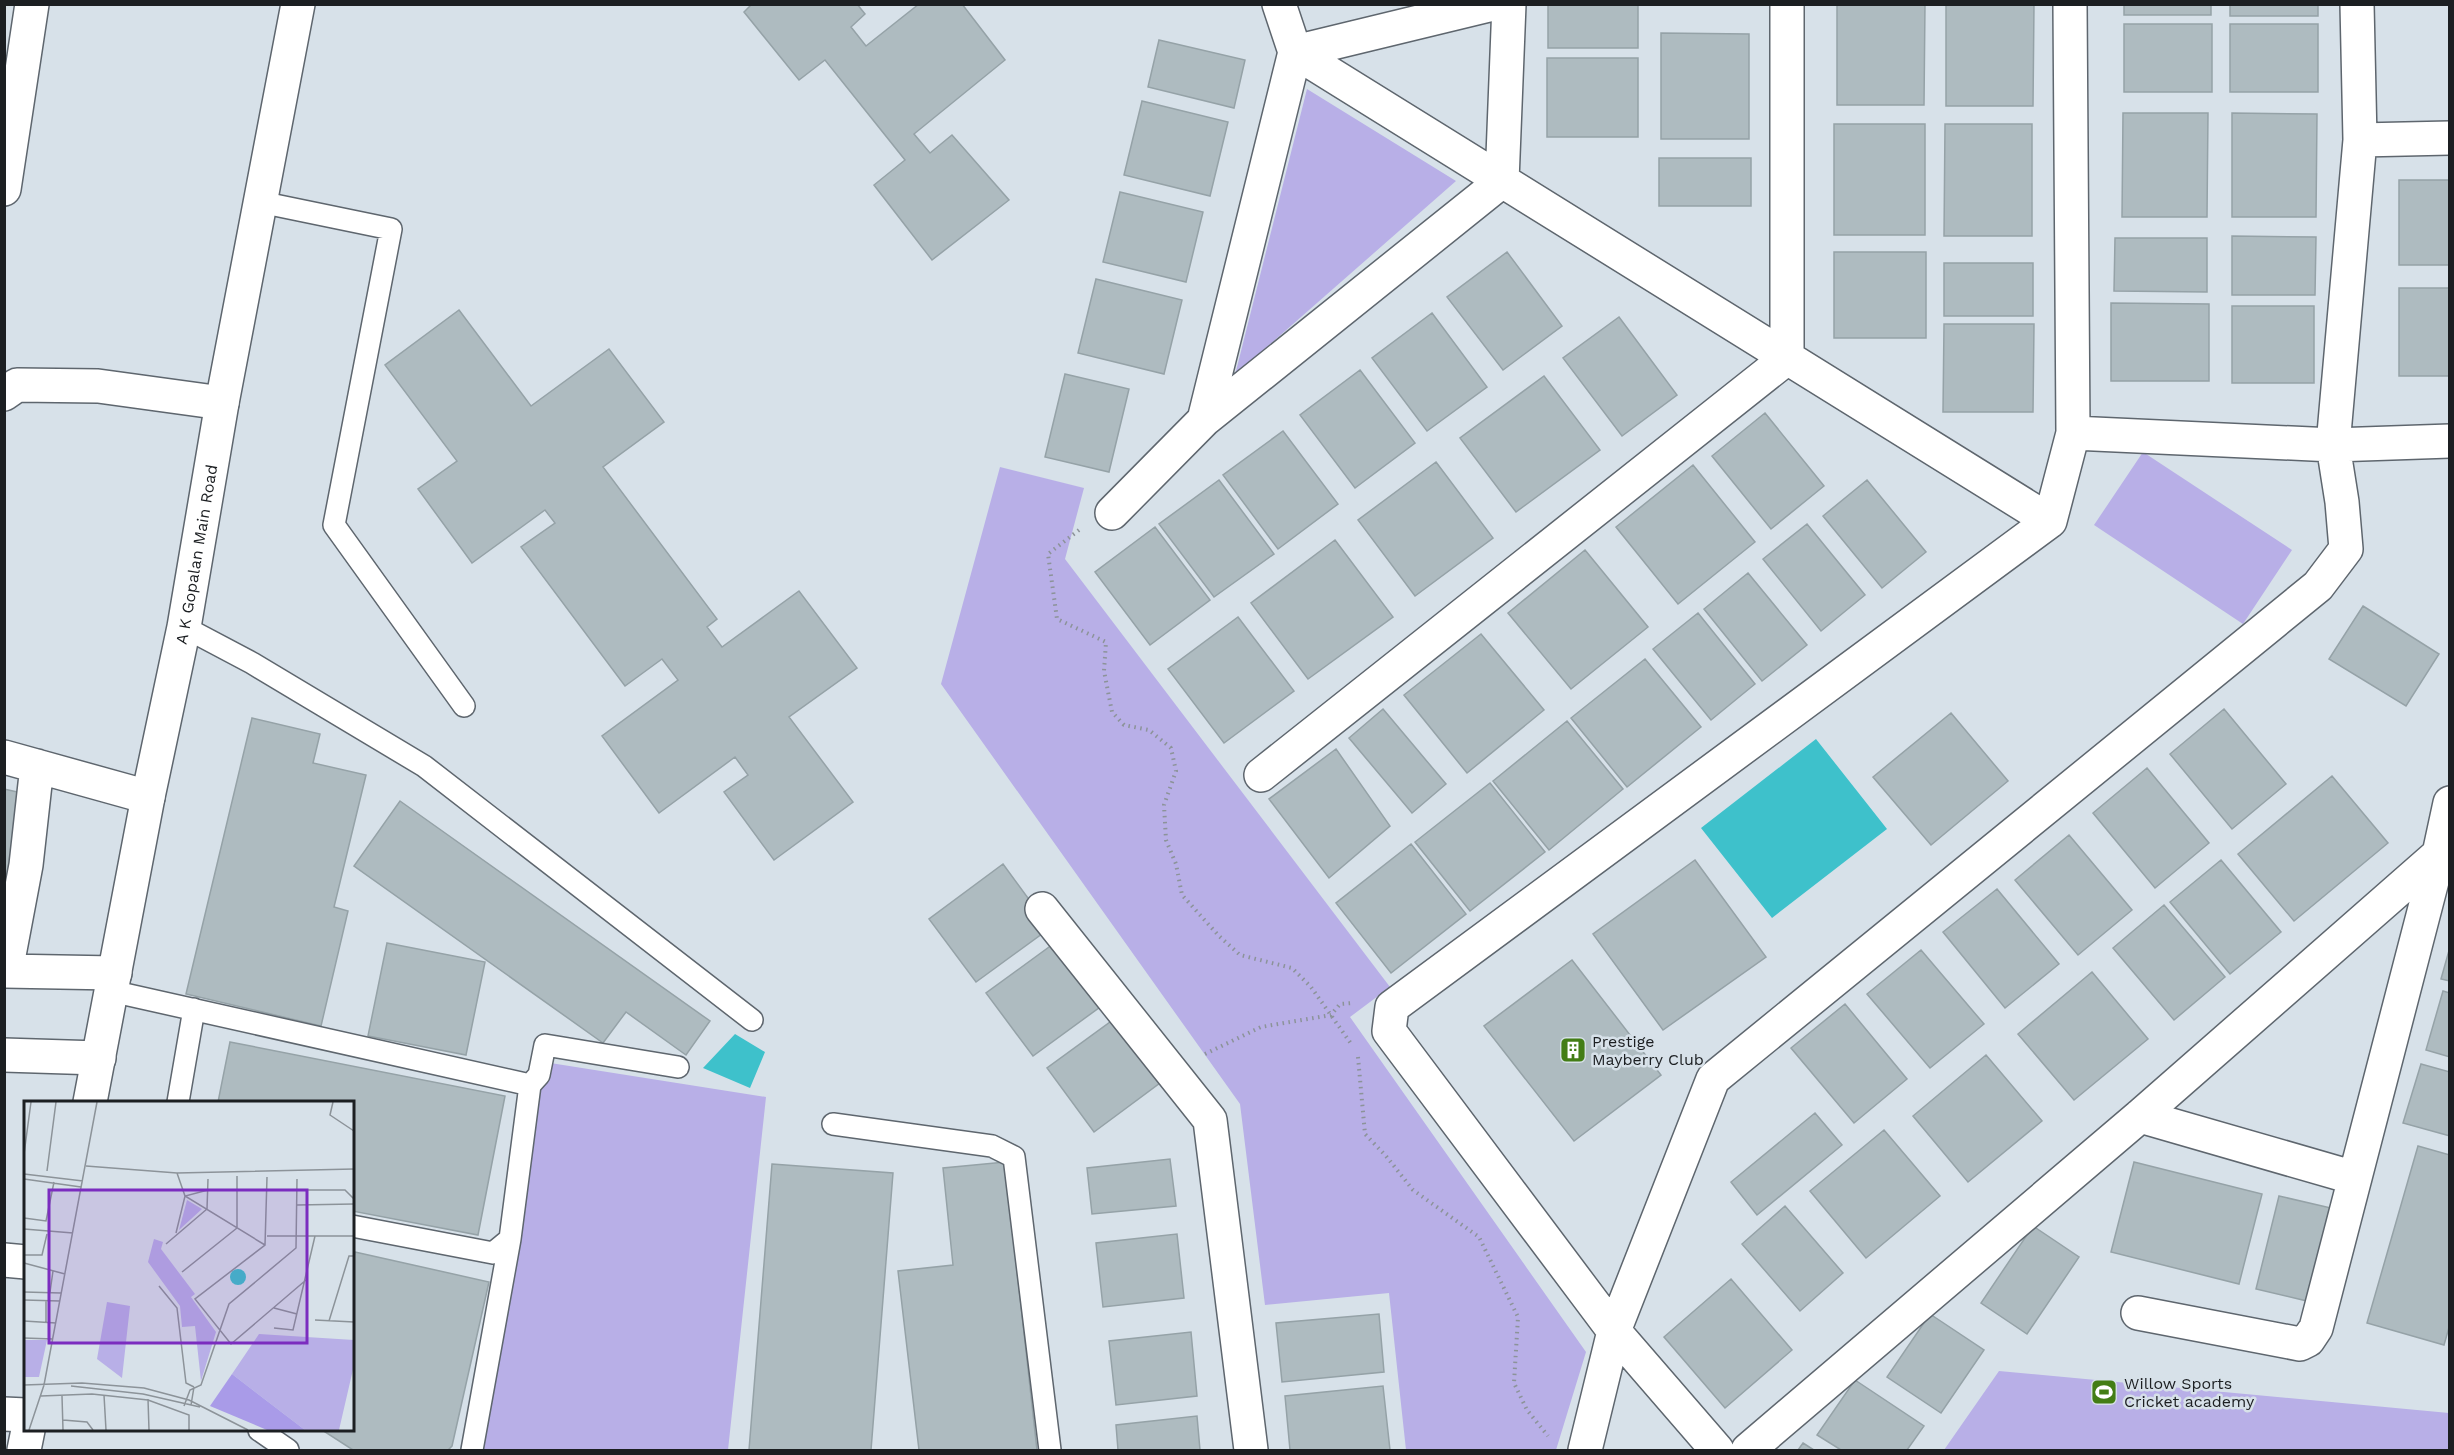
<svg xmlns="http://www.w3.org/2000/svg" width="2454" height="1455" viewBox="0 0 2454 1455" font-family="'Work Sans',sans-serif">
  <rect width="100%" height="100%" fill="#d7e1e9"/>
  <path fill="#b8afe7" d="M1307,89L1456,181L1235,375Z
    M2143,452L2292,550L2243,624L2094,525Z
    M1000,467L1084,488L1065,559L1390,987L1350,1017L1586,1352L1556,1450H1406L1389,1293L1265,1305L1240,1104L941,684Z
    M544,1062L766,1097L728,1450H481Z
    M1999,1371L2449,1413V1450H1944Z"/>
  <path fill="#3ec1cb" d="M1816,739L1887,829L1772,918L1701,828Z
    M735,1034L765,1052L750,1088L703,1068Z"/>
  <path fill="#aebbc0" stroke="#95a2a7" stroke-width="1.5" d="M752,4H857L865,14L851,27L866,46L919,4H962L1005,60L914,134L930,153L952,135L1009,200L932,260L874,185L905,160L825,60L799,80L744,12Z
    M1548,4H1638V48H1548Z
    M1837,4H1925L1924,105H1837Z
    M1946,4H2034L2033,106H1946Z
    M2124,4H2211V15H2124Z
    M2230,4H2318V16H2230Z
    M2124,24H2212V92H2124Z
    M2230,24H2318V92H2230Z
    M1661,33L1749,34V139H1661Z
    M1159,40L1245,60L1234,108L1148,87Z
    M1547,58H1638V137H1547Z
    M1142,101L1228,122L1210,196L1124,175Z
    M2123,113H2208L2207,217H2122Z
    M2232,113L2317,114L2316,217H2232Z
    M1834,124H1925V235H1834Z
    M1945,124H2032V236H1944Z
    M1659,158H1751V206H1659Z
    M2399,180H2450V265H2399Z
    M1120,192L1203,212L1186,282L1103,262Z
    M2232,236L2316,237L2315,295H2232Z
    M2115,238H2207V292L2114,291Z
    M1507,252L1562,326L1503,370L1447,297Z
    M1834,252H1926V338H1834Z
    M1944,263H2033V316H1944Z
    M1096,279L1182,300L1164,374L1078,353Z
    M2399,288H2450V376H2399Z
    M2111,303L2209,304V381H2111Z
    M2232,306H2314V383H2232Z
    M459,310L531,406L609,349L664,422L603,467L717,619L707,627L722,647L799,591L857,668L789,717L853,802L774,860L724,792L748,775L735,757L659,813L602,736L678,680L662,659L625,686L521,547L555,523L545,510L472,563L418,489L457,461L385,365Z
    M1432,313L1487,387L1427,431L1372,358Z
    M1619,317L1677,395L1622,436L1563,358Z
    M1944,324H2034L2033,412H1943Z
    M1360,370L1415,443L1355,488L1300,415Z
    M1065,374L1129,389L1109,472L1045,457Z
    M1544,376L1600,450L1516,512L1460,438Z
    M1765,413L1824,486L1771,529L1712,456Z
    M1283,431L1338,504L1278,549L1223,475Z
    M1436,462L1493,538L1415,596L1358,520Z
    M1693,465L1755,542L1678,604L1616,527Z
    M1219,480L1274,554L1214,597L1159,524Z
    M1867,480L1926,552L1882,588L1823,516Z
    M1807,524L1865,595L1821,631L1763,559Z
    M1155,527L1210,600L1150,645L1095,572Z
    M1335,540L1393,617L1308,679L1251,603Z
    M1585,550L1648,627L1571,689L1508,613Z
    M1748,573L1807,645L1762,681L1704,609Z
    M2363,606L2439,654L2406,706L2329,659Z
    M1698,613L1755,684L1711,720L1653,649Z
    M1238,617L1294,691L1224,743L1168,669Z
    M1481,634L1544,710L1467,773L1404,695Z
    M1645,659L1701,727L1627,787L1571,718Z
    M1383,709L1446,784L1412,813L1349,738Z
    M2224,709L2286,784L2232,829L2170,754Z
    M1951,713L2008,781L1931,845L1873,777Z
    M252,718L320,734L313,763L366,775L334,907L348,911L321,1026L186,994Z
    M1567,721L1623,789L1549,850L1493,781Z
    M1336,749L1390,826L1329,878L1269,799Z
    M2147,768L2209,843L2155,888L2093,813Z
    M2332,776L2388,843L2294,921L2238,854Z
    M1490,783L1545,852L1470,911L1415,842Z
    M4,789L31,795L24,849L4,881Z
    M400,801L710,1021L686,1055L626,1012L603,1043L354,866Z
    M2069,835L2132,910L2078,955L2015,880Z
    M1411,844L1466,914L1391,973L1336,903Z
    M1695,860L1766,957L1663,1030L1593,934Z
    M2221,860L2281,932L2230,974L2170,902Z
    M1003,864L1050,928L976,982L929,919Z
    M1997,889L2059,964L2005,1008L1943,932Z
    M2164,905L2225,977L2174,1020L2113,948Z
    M1060,939L1107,1002L1033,1056L986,993Z
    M387,943L485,962L466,1055L368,1036Z
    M2450,947V981L2441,979Z
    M1921,950L1984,1024L1930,1068L1867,994Z
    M1572,960L1661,1075L1574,1141L1484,1026Z
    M2092,972L2148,1039L2074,1100L2018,1034Z
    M2443,991L2450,993V1057L2426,1050Z
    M1845,1004L1907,1079L1854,1123L1791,1048Z
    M1121,1014L1168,1077L1094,1132L1047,1068Z
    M230,1042L505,1096L478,1235L352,1211V1102H218Z
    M1986,1055L2042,1121L1968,1182L1913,1116Z
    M2421,1064L2450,1072V1136L2403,1123Z
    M1815,1113L1842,1145L1757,1215L1731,1182Z
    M1884,1130L1940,1196L1866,1258L1810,1191Z
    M2418,1146L2450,1155V1324L2444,1345L2367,1323Z
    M1170,1159L1176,1206L1092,1214L1087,1168Z
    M1005,1162L1037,1450H919L898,1271L953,1265L943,1168Z
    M2134,1162L2262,1194L2239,1284L2111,1252Z
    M772,1164L893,1173L871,1450H749Z
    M2279,1196L2331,1208L2307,1301L2256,1289Z
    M1785,1206L1843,1273L1800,1311L1742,1244Z
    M2033,1226L2079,1257L2027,1334L1981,1303Z
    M1177,1234L1184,1298L1103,1307L1096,1243Z
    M355,1252L489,1282L452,1446L448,1450H353L322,1430H352V1264Z
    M1731,1279L1792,1350L1725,1408L1664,1337Z
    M1379,1314L1384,1372L1282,1382L1276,1323Z
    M1930,1314L1984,1350L1941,1413L1887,1377Z
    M1191,1332L1197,1396L1116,1405L1109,1341Z
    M1855,1380L1924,1426L1907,1450H1841L1817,1435Z
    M1383,1386L1390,1450H1290L1285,1396Z
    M1197,1416L1200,1450H1118L1116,1425Z
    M1803,1443L1814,1450H1798Z"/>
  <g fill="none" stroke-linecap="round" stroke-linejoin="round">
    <defs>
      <path id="lane" d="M260,202L391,229L334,525L464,706
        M184,627L252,663L424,766L752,1020
        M111,991L530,1085L539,1075L545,1045L678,1067
        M178,1102L194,1009
        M833,1124L992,1146L1014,1157L1050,1450
        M352,1226L493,1253L510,1239L530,1085
        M259,1430L288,1450
        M472,1450L510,1239"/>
      <path id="street" d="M1279,4L1295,52L2050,521
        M2360,140L2450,138
        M4,189L32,4
        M4,394L17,385L98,386L222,403
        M1204,420L1295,52L1493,4
        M2073,433L2333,445L2450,441
        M1112,513L1204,420L1502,181L1509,4
        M4,757L148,797
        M1261,775L1787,358V4
        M1042,909L1210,1120L1251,1450
        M4,971L115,973
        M6,971L26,865L37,766
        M4,1055L99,1058
        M2140,1116L2355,1178
        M4,1260L26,1262
        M2138,1313L2300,1344L2308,1340L2316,1328L2439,854L2450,803
        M4,1414L26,1415
        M1585,1450L1614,1331L1713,1079L2318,586L2346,549L2342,502L2333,445L2360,140L2357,4
        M1717,1450L1614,1331L1389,1031L1392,1007L2050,521L2073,433L2070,4
        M1748,1450L2140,1116L2439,854"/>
      <g id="secondary">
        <path id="s1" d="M90,1102L148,797L184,627L222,403L298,4"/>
        <path d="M24,1450L28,1430"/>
      </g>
    </defs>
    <use href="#lane" stroke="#5e666e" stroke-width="24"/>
    <use href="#street" stroke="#5e666e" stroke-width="36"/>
    <use href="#secondary" stroke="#5e666e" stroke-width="36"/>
    <path stroke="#8c9399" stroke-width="4" stroke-dasharray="1.5 4.5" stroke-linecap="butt" d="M1079,530L1048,554L1057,619L1106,642L1104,671L1112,712L1124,725L1149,730L1171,748L1176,771L1164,805L1166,840L1176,864L1182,895L1219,936L1240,955L1292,968L1311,987L1352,1045
      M1205,1054L1261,1027L1331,1015L1340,1004L1353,1003
      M1358,1057L1365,1134L1386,1156L1413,1190L1479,1237L1518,1317L1514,1383L1527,1410L1548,1436"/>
    <use href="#lane" stroke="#fff" stroke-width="21"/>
    <use href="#street" stroke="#fff" stroke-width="33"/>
    <use href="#secondary" stroke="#fff" stroke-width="33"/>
  </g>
  <defs>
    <symbol id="building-square" viewBox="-11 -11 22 22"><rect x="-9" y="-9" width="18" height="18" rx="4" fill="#437d15" stroke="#d7e1e9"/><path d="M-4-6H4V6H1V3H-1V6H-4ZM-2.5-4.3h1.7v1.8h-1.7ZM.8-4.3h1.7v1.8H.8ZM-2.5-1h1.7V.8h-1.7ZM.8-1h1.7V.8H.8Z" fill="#fff"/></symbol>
    <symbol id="stadium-square" viewBox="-11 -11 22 22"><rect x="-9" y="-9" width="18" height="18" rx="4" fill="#437d15" stroke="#d7e1e9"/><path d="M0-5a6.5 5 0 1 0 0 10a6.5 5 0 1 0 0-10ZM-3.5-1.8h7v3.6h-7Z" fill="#fff"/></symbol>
  </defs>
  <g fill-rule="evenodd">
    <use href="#building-square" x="1558" y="1035" width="30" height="30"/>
    <use href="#stadium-square" x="2089" y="1377" width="30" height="30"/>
  </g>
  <g text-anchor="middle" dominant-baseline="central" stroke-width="5" stroke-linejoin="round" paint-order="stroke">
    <g font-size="16" fill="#1c1f22" stroke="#d7e1e9">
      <text stroke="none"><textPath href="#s1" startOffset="558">A K Gopalan Main Road</textPath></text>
    </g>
    <g font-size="16" fill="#1c1f22" stroke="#d7e1e9" text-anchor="start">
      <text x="1592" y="1041">Prestige<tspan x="1592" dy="18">Mayberry Club</tspan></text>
      <text x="2124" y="1383">Willow Sports<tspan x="2124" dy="18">Cricket academy</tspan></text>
    </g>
  </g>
  <g transform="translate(24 1101)">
    <rect width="330" height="330" fill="#d7e1e9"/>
    <path d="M163,99L178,108L155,129ZM130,138L139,141L137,148L171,193L167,196L192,231L177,280L171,225L158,226L156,205L124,161ZM83,201L106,205L98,277L73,258ZM235,233L330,239V264L315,329H281L208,273ZM0,239H23L15,276H0Z" fill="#b8afe7"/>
    <path d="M208,273L281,329H243L186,305Z" fill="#a99be8"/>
    <path d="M206 176a8 8 0 1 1 16 0a8 8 0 1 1-16 0Z" fill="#3ec1cb"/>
    <path fill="none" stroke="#8c9399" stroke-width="1.5" d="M309,1L306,14L330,30M0,53L7,1M62,65L153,72L330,68M23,70L32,1M153,72L161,95L241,144M0,73L59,80M243,76L241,144L171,198L207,243L282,179M0,78L57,86M273,89H321L330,98M273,104L330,103M0,117L22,120L30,81M0,128L49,132M152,132L161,95L184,89M243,135H330M142,143L183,108L184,78M0,154H18L23,133M0,162L41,173M158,171L213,127V75M135,185L153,207L162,282L170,286M0,191L37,192M26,191L29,170M0,199L36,200M22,200V221M250,207L273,213M291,219L330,221M0,220L32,222M305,220L325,155H330M250,227L269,229L291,135M0,237L29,238M0,284L58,282L120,287L165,299L224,329M47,285L119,293L176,306M80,294L82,329M17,295L68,293L124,299L165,314V329M38,295L39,329M124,298L125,329M167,304L170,286M160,305L166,289L177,284L205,203L272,147L273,78M39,319L63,321L69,329M5,329L20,284L73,1"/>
    <path fill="#7b2cbf" fill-opacity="0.15" stroke="#7b2cbf" stroke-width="3" d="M25,89H283V242H25Z"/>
    <rect width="330" height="330" fill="none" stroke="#1c1f22" stroke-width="3"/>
  </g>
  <rect width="2454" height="1455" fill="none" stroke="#1c1f22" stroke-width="12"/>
</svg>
